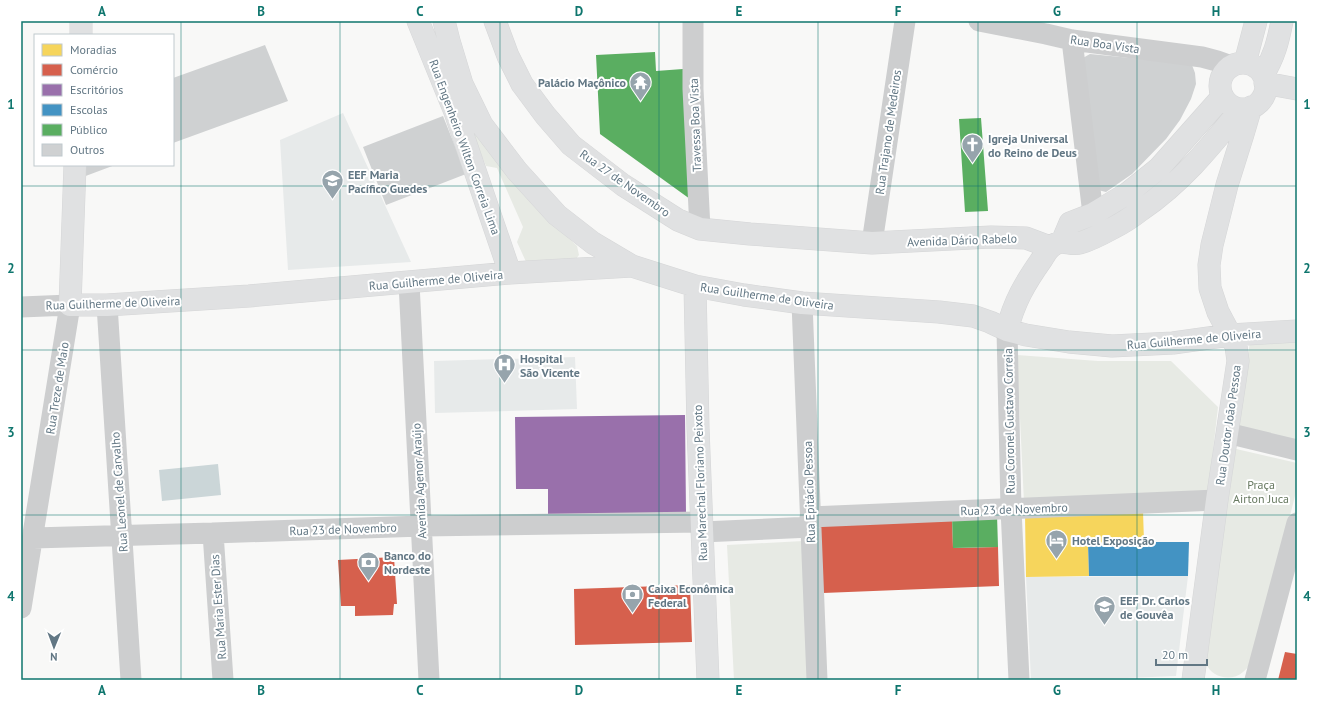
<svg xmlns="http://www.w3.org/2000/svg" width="1318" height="701" viewBox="0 0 1318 701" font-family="'PT Sans',sans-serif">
  <rect width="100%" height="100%" fill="#f8f8f7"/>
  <path fill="#e7eaea" d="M343,113L411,262L288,270L280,140Z
    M575,357L577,409L435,413L434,361Z
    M1188,576L1176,676L1078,680H1031L1026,577Z"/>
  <path fill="#e7eae4" d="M450,81L541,212L577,246L579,255L576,259L527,264L517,242L523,227L497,168L486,166Z
    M1297,340V440L1238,426L1250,341Z
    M1017,355L1098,361H1171L1218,407L1208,494L1024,503Z
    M1232,448L1297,463V488L1254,660C1250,664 1247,669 1243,672C1232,682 1211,678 1206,663C1204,658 1205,650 1204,644Z
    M803,541L810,679L734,680L727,545Z"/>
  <path fill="#cbd6d8" d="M218,464L221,495L162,501L159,470Z"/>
  <path fill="#f6d55c" d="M1143,511L1144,542L1088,544L1089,576L1026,577L1025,514Z"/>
  <path fill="#d6604d" d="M952,516L953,548L998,547L999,586L823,593L820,521Z
    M394,557L397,604H394L393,615L355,616V606H341L338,560Z
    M690,585L692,642L575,645L574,589Z
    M1285,652L1297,654V680H1278Z"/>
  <path fill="#9970ab" d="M685,415L686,514L548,516V489H516L515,417Z"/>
  <path fill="#4393c3" d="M1144,542H1189L1188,576H1089L1088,544Z"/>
  <path fill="#5aae61" d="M655,52L656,71L683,69L690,199L600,134L596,55Z
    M981,118L988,211L965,212L959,119Z
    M997,515L998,547L953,548L952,516Z"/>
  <path fill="#cfd1d2" d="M265,45L288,101L173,143V78Z
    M1090,54L1182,63L1192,65L1195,73L1196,84L1191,99L1180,120L1166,139L1132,174L1106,192L1098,190L1081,59Z
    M443,116L466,174L386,205L363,147Z
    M83,165H115L83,177Z"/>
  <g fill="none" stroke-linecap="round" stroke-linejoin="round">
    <defs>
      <path id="major" d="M418,21L455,112L510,273
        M444,21L449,41L462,84L482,125L517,171L557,215L593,243L632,266
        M495,21L508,56L522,84L545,115L571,145L623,185L678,220L700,229L750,234L872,243L991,237L1026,238L1050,247
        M81,35V21
        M1245,63L1256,21
        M1220 86a23 23 0 1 1 46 0a23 23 0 1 1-46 0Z
        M1263,75C1274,57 1278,42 1282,21
        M1265,83L1297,89
        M75,165L70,305H107L249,296L510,273L632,266L695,286L744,295L802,303L939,312L973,316L990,322L1007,330L1026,335L1069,342L1112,346L1173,343L1230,335L1297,331
        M1062,242L1070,223L1093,214L1128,193L1159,168L1222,97
        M695,286L698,428L708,680
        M1007,330C1014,302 1025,283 1042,259C1044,256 1047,250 1051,247C1062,237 1069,246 1080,243C1091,240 1102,234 1113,228C1123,223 1132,217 1141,210C1182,182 1210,147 1241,109
        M1193,680L1217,500L1238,361L1236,346L1218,312L1210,288L1209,265L1212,245L1227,185L1243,134L1251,107"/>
    </defs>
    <use href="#major" stroke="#d5d6d7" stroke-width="23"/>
    <path stroke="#cdcecf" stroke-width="21" d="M693,21V89L700,229
      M979,21L1046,34L1072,40L1202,57L1217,61L1231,66
      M1072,40L1093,214
      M872,243L905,21
      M409,283L429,680
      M802,303L817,680
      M107,305L131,680
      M21,307L70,305L21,608
      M1007,330L1011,509L1019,680
      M1227,433L1297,450
      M810,517L1217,500
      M702,532L811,527
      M213,533L223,680
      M33,538L213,533L422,526L701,522
      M1255,680L1297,523"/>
    <use href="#major" stroke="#e0e1e2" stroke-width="22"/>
  </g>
  <path fill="none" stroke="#0f766e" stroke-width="1" stroke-opacity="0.55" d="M181,21V680M340,21V680M500,21V680M659,21V680M818,21V680M978,21V680M1137,21V680M21,186H1297M21,350H1297M21,515H1297"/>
  <defs>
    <symbol id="temple-pin" viewBox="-11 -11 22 30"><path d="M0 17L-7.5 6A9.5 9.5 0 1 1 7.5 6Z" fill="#96a4ac" stroke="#fff"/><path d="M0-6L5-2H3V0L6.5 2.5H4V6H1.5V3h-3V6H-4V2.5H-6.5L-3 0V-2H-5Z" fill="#fff"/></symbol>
    <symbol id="church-pin" viewBox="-11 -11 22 30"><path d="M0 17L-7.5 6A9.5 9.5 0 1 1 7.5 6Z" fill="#96a4ac" stroke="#fff"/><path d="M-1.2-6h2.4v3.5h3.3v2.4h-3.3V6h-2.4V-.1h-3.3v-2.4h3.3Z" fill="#fff"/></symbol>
    <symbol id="school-pin" viewBox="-11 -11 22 30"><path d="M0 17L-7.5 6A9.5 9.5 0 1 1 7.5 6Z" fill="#96a4ac" stroke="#fff"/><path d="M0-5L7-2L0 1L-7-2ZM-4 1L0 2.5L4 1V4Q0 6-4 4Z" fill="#fff"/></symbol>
    <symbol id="hospital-pin" viewBox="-11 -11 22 30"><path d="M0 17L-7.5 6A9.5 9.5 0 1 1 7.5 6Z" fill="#96a4ac" stroke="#fff"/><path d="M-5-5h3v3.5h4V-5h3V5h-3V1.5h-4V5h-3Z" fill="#fff"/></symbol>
    <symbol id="hotel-pin" viewBox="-11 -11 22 30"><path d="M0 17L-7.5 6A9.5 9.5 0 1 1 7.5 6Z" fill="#96a4ac" stroke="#fff"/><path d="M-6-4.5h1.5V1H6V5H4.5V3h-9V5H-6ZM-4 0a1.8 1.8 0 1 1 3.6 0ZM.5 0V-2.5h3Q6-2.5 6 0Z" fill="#fff"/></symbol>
    <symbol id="bank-pin" viewBox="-11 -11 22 30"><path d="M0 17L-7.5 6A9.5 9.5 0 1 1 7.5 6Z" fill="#96a4ac" stroke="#fff"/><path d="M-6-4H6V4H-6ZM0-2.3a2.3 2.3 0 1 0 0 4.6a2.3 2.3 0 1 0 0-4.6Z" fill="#fff"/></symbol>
  </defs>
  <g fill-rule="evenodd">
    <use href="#temple-pin" x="628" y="70" width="25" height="34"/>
    <use href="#church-pin" x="960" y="132" width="25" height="34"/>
    <use href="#school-pin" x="320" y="168" width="25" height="34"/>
    <use href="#hospital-pin" x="492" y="352" width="25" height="34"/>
    <use href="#hotel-pin" x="1044" y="528" width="25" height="34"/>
    <use href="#bank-pin" x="356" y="550" width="25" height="34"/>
    <use href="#bank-pin" x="620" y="582" width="25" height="34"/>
    <use href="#school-pin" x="1092" y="594" width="25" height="34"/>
  </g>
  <g text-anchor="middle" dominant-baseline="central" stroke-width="4" stroke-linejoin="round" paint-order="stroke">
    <g font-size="12" fill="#627784" stroke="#fff">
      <text transform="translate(1105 44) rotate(8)">Rua Boa Vista</text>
      <text transform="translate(695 125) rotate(-92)">Travessa Boa Vista</text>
      <text transform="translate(888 132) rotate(-82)">Rua Trajano de Medeiros</text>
      <text transform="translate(465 147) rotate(70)">Rua Engenheiro Wilton Correia Lima</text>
      <text transform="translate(625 183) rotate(35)">Rua 27 de Novembro</text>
      <text transform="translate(962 240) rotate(-2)">Avenida Dário Rabelo</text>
      <text transform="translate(436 280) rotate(-5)">Rua Guilherme de Oliveira</text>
      <text transform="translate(767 296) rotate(8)">Rua Guilherme de Oliveira</text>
      <text transform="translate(113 303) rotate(-2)">Rua Guilherme de Oliveira</text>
      <text transform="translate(1194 339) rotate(-5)">Rua Guilherme de Oliveira</text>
      <text transform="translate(57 388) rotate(-81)">Rua Treze de Maio</text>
      <text transform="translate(1009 421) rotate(-91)">Rua Coronel Gustavo Correia</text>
      <text transform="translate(1228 425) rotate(-82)">Rua Doutor João Pessoa</text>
      <text transform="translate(419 481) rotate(-93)">Avenida Agenor Araújo</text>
      <text transform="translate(700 483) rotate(-92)">Rua Marechal Floriano Peixoto</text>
      <text transform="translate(119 492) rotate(-94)">Rua Leonel de Carvalho</text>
      <text transform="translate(809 492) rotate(-92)">Rua Epitácio Pessoa</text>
      <text transform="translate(1014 509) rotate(-2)">Rua 23 de Novembro</text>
      <text transform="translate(343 529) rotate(-2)">Rua 23 de Novembro</text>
      <text transform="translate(218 607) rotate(-94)">Rua Maria Ester Dias</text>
    </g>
    <g font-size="12" font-weight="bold" fill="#627784" stroke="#fff" text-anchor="start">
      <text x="626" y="82" text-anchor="end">Palácio Maçônico</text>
      <text x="988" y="138">Igreja Universal<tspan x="988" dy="14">do Reino de Deus</tspan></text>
      <text x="348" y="174">EEF Maria<tspan x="348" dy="14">Pacífico Guedes</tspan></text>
      <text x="520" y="358">Hospital<tspan x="520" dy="14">São Vicente</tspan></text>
      <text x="1072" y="540">Hotel Exposição</text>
      <text x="384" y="555">Banco do<tspan x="384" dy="14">Nordeste</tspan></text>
      <text x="648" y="588">Caixa Econômica<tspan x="648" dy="14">Federal</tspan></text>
      <text x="1120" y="600">EEF Dr. Carlos<tspan x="1120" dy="14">de Gouvêa</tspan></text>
    </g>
    <g font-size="12" fill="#687a61" stroke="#fff">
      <text x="1261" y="484">Praça<tspan x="1261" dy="14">Airton Juca</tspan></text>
    </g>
  </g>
  <rect width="1318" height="701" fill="none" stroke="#ffffff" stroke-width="44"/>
  <rect x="34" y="34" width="140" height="132" fill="#ffffff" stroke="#c0c9ce"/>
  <rect x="42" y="44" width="20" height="12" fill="#f6d55c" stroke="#c0c9ce"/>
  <text x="70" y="54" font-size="12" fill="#627784">Moradias</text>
  <rect x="42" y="64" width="20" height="12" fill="#d6604d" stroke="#c0c9ce"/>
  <text x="70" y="74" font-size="12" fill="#627784">Comércio</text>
  <rect x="42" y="84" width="20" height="12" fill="#9970ab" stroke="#c0c9ce"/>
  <text x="70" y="94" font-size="12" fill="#627784">Escritórios</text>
  <rect x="42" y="104" width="20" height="12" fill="#4393c3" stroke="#c0c9ce"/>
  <text x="70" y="114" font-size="12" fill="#627784">Escolas</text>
  <rect x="42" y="124" width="20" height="12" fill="#5aae61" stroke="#c0c9ce"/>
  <text x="70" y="134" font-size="12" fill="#627784">Público</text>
  <rect x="42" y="144" width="20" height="12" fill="#cfd1d2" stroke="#c0c9ce"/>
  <text x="70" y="154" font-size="12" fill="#627784">Outros</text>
  <g transform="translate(54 647) rotate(181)" stroke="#ffffff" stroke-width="3" paint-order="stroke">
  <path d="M0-3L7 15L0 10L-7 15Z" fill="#627784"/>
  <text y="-6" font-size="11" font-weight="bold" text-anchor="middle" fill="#627784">N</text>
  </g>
  <path d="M1156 659v6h51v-6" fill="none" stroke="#627784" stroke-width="2"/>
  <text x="1162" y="659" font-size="12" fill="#627784" stroke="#ffffff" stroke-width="3" paint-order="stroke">20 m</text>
  <rect x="22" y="22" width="1274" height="657" fill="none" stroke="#0f766e" stroke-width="1.5"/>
  <g font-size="13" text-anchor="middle" font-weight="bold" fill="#0f766e">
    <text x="102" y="16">A</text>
    <text x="261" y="16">B</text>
    <text x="420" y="16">C</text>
    <text x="579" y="16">D</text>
    <text x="739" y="16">E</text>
    <text x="898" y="16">F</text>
    <text x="1057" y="16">G</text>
    <text x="1216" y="16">H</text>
    <text x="11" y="109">1</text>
    <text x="1307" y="109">1</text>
    <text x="11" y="273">2</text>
    <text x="1307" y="273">2</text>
    <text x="11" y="437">3</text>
    <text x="1307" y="437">3</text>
    <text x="11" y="601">4</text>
    <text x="1307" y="601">4</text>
    <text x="102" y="695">A</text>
    <text x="261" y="695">B</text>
    <text x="420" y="695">C</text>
    <text x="579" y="695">D</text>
    <text x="739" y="695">E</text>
    <text x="898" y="695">F</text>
    <text x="1057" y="695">G</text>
    <text x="1216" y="695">H</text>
  </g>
</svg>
